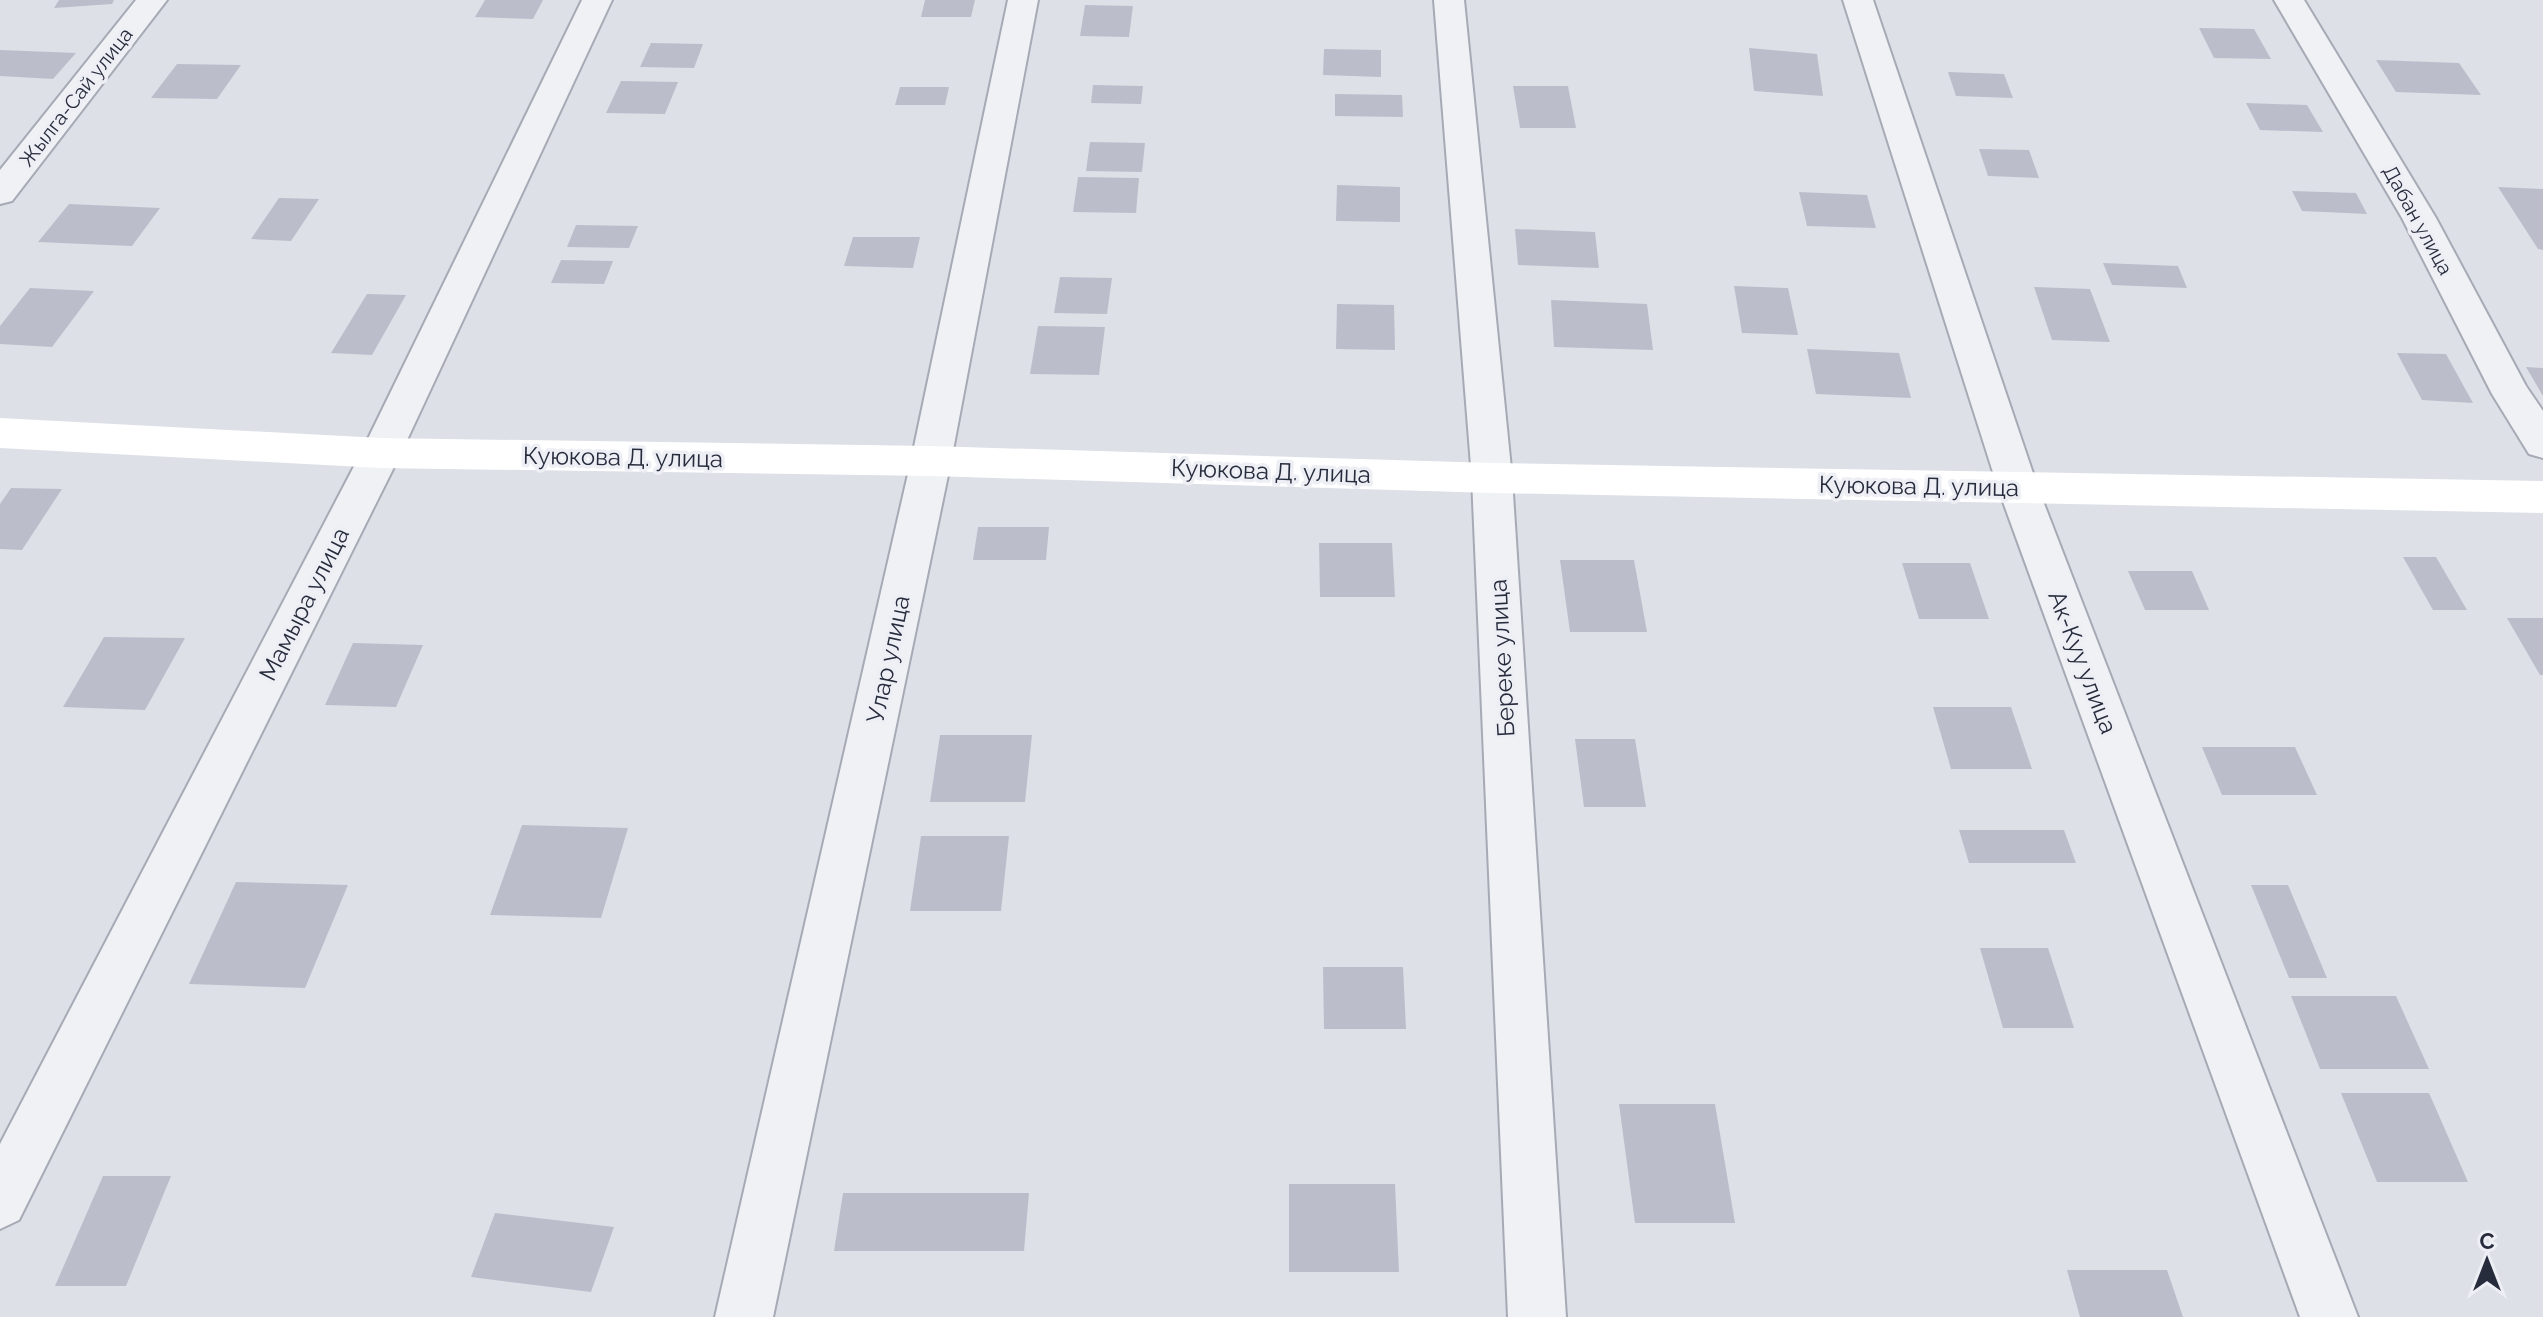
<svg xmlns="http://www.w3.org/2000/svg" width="2543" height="1317" viewBox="0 0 2543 1317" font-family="Raleway,sans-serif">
  <rect width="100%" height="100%" fill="#dde0e7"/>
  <path fill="#bbbeca" d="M59,0H114L112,4L54,8Z
    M485,0H543L533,19L475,17Z
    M925,0H975L971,17H921Z
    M1085,5L1133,6L1129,37L1080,36Z
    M2199,28L2254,29L2271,59L2214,58Z
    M651,43L703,44L694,68L640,67Z
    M1749,48L1817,54L1823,96L1754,91Z
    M1324,49L1381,50V77L1323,75Z
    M0,50L76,53L53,79L0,76Z
    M2376,60L2459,63L2481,95L2396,92Z
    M177,64L241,65L217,99L151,98Z
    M1948,72L2004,74L2013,98L1956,96Z
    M621,81L678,82L665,114L606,113Z
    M1093,85L1143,86L1141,104L1091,103Z
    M1513,86H1568L1576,128H1520Z
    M900,87H949L945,105H895Z
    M1335,94L1402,95L1403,117L1335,116Z
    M2246,103L2307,105L2323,132L2260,130Z
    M1090,142L1145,143L1142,172L1086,171Z
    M1979,149L2029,150L2039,178L1988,176Z
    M1078,177L1139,178L1136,213L1073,212Z
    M1337,185L1400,187V222L1336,221Z
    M2498,187L2543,189V250L2538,249Z
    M2292,191L2356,193L2367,214L2302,211Z
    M1799,192L1867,195L1876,228L1807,226Z
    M279,198L319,199L291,241L251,239Z
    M69,204L160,208L132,246L38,242Z
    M576,225L638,226L629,248L567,247Z
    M1515,229L1595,232L1599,268L1518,265Z
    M853,237H920L913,268L844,266Z
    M561,260L613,261L604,284L551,283Z
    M2103,263L2178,266L2187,288L2112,285Z
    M1060,277L1112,278L1107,314L1054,313Z
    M1734,286L1788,288L1798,335L1742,333Z
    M2034,287L2090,289L2110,342L2052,340Z
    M30,288L94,291L52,347L0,344V326Z
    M367,294L406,295L372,355L331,353Z
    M1551,300L1647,304L1653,350L1554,347Z
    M1337,304L1394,305L1395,350L1336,349Z
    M1038,326L1105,327L1099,375L1030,374Z
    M1807,349L1899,353L1911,398L1816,394Z
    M2397,353L2446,354L2473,403L2422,400Z
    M2526,367L2543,368V396Z
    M11,488L62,489L22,550L0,549V504Z
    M978,527H1049L1046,560H973Z
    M1319,543H1392L1395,597H1320Z
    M2403,557H2436L2467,610H2433Z
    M1560,560H1634L1647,632H1570Z
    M1902,563H1970L1989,619H1919Z
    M2128,571H2192L2209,610H2145Z
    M2507,618H2543V675H2540Z
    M104,637L185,638L145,710L63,707Z
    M353,643L423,645L396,707L325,705Z
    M1933,707H2011L2032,769H1951Z
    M940,735H1032L1025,802H930Z
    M1575,739H1635L1646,807H1584Z
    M2202,747H2295L2317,795H2222Z
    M522,825L628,828L601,918L490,915Z
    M1959,830H2064L2076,863H1969Z
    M921,836H1009L1001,911H910Z
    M236,882L348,885L305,988L189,984Z
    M2251,885H2288L2327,978H2289Z
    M1980,948H2048L2074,1028H2003Z
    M1323,967H1403L1406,1029H1324Z
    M2291,996H2396L2429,1069H2320Z
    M2341,1093H2429L2468,1182H2377Z
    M1619,1104H1715L1735,1223H1635Z
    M103,1176H171L126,1286H55Z
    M1289,1184H1395L1399,1272H1289Z
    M843,1193H1029L1024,1251H834Z
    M495,1213L614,1227L591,1292L471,1277Z
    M2067,1270H2167L2183,1317H2080Z"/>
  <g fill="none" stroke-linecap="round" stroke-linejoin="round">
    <defs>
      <path id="street" d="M136,0H167L12,201L0,204V170Z
        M582,0H612L401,453L19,1220L0,1229V1144L361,453Z
        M1008,0H1038L951,461L773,1317H715L911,461Z
        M1434,0H1464L1512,478L1566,1317H1508L1472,478Z
        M1843,0H1873L2038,488L2358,1317H2300L1998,488Z
        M2274,0H2304L2436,218L2526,386L2543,411V458L2529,454L2492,394L2402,218Z"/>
    </defs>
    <use href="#street" stroke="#a6aab4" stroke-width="4"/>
    <use href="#street" fill="#f0f1f5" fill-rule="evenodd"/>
    <path fill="#fff" fill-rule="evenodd" d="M0,418L381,438L931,446L1492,463L2543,481V513L1492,493L931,476L381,468L0,448Z"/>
  </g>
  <g text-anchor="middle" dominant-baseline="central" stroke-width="7" stroke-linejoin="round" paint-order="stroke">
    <g font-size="20" fill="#272c3d" stroke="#edeff5">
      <text transform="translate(76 97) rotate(-52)">Жылга-Сай улица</text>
      <text transform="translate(2418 220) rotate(61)">Дабан улица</text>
    </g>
    <g font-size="24" fill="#272c3d" stroke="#edeff5">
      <text transform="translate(623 457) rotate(1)">Куюкова Д. улица</text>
      <text transform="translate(1271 471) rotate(2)">Куюкова Д. улица</text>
      <text transform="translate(1919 486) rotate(1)">Куюкова Д. улица</text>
      <text transform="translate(304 604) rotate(-63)">Мамыра улица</text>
      <text transform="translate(1502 658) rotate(-93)">Береке улица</text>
      <text transform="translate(888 659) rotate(-78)">Улар улица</text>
      <text transform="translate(2083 662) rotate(69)">Ак-Куу улица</text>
    </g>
  </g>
  <g transform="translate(2487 1261)" stroke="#edeff5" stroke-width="6" paint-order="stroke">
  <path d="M0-6L14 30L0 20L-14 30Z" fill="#272c3d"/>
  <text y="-12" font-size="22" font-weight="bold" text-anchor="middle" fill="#272c3d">С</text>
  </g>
</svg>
